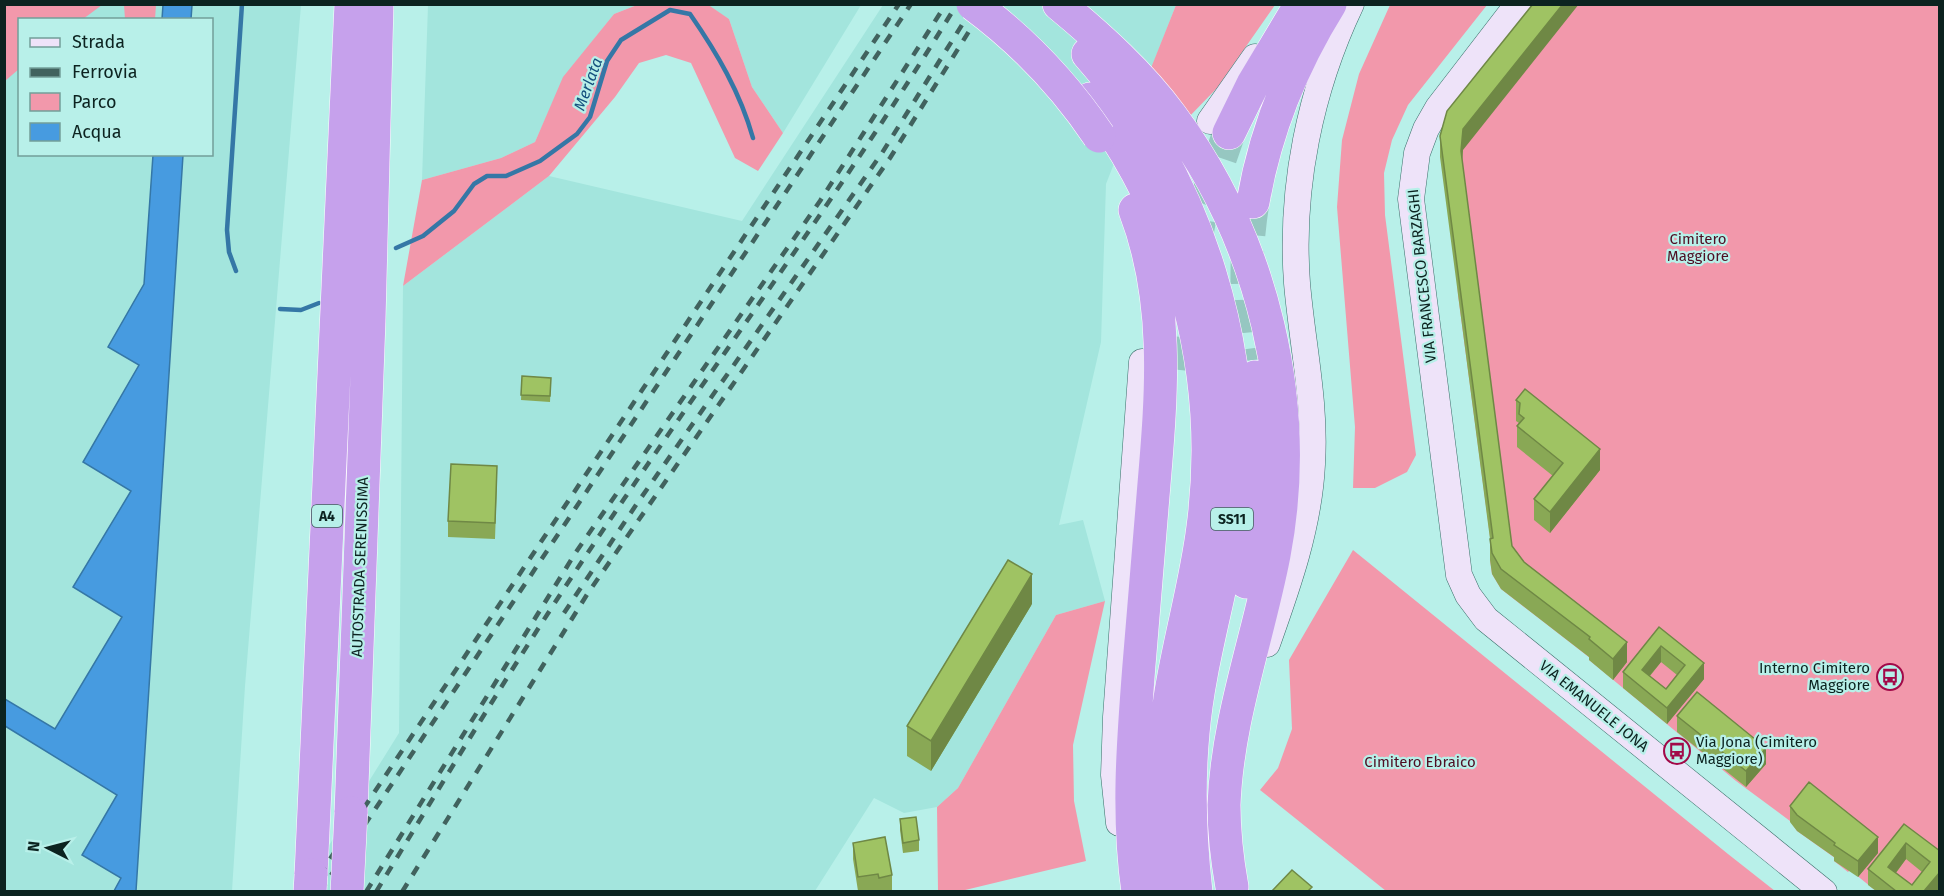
<svg xmlns="http://www.w3.org/2000/svg" width="1944" height="896" viewBox="0 0 1944 896" font-family="'Fira Sans',sans-serif">
  <rect width="100%" height="100%" fill="#b8f0e9"/>
  <path fill="#a3e5dd" fill-rule="evenodd" d="M5,5H301L245,686L232,891L5,892ZM20,20H212V154H20Z
    M428,5H637L614,14L564,77L535,142L501,158L422,180Z
    M707,5H861L783,133L752,87L729,19Z
    M883,5H1176L1106,184L1101,342L1059,525L1083,520L1105,601L1056,615L958,788L937,807L904,813L874,798L815,891L300,892L399,733L403,286L549,176L742,221Z"/>
  <path fill="#f298ab" d="M5,4H102V5L83,19L20,20L19,69L5,81Z
    M707,4L729,19L752,87L783,133L758,171L735,158L691,63L666,55L639,63L615,97L549,176L403,286L422,180L501,158L535,142L563,77L614,14L637,5Z
    M124,5H156L155,19H125Z
    M1176,5H1275L1217,88L1187,119L1149,73Z
    M1390,5H1487L1408,105L1392,140L1384,173L1385,215L1416,455L1407,472L1375,488H1353L1355,427L1337,207L1342,140L1359,74Z
    M1551,5H1939V891H1876L1850,870L1848,872L1834,861L1835,858L1797,831L1790,821L1736,781L1589,660L1590,658L1501,589L1492,574L1490,560L1493,559L1458,295L1447,132Z
    M1353,550L1728,854L1775,891H1386L1260,790L1278,768L1292,729L1289,660Z
    M1105,601L1073,745L1074,801L1086,861L961,891H938L937,807L958,788L1056,615Z"/>
  <path fill="#479be0" stroke="#3577a6" stroke-width="1.5" d="M163,5H192L191,19H162Z
    M153,155H183L136,891H114L121,878L82,855L117,795L5,726V699L55,729L122,617L73,587L131,491L83,462L139,365L108,347L144,284Z"/>
  <g fill="none" stroke-linecap="round" stroke-linejoin="round">
    <path stroke="#3577a6" stroke-width="4.5" d="M396,248L423,236L454,211L474,184L487,176H506L540,161L577,134L590,117L607,61L621,40L670,10L690,14C717,53 740,92 753,138
      M236,271L229,252L227,230L242,4
      M280,309L301,310L319,303"/>
    <path stroke="#96c7c1" stroke-width="33" stroke-dasharray="33 16" stroke-linecap="butt" d="M1253,202C1244,256 1246,306 1253,360
      M1194,252L1200,217L1229,133
      M1180,370L1187,306"/>
    <defs>
      <path id="secondary" d="M1518,4L1438,108L1426,129L1417,153L1411,199L1459,575L1468,595L1486,619L1824,892
        M1210,121L1255,57
        M1267,644C1288,585 1309,526 1312,464C1316,403 1302,343 1297,283C1290,188 1310,90 1351,4
        M1119,823L1114,775L1116,717L1142,362"/>
      <path id="highway" d="M1059,4C1100,38 1140,74 1171,116C1263,240 1303,403 1274,555C1258,638 1227,720 1224,805C1224,833 1227,859 1232,887
        M1088,54C1199,178 1254,358 1232,523C1222,593 1199,662 1193,733C1188,786 1190,839 1196,892
        M1090,99C1182,221 1223,375 1203,527C1196,583 1180,637 1171,692C1160,758 1160,825 1168,892
        M1229,133L1253,84L1301,4
        M1253,202C1265,133 1292,65 1330,4
        M1135,210C1169,299 1162,391 1154,484C1149,544 1144,605 1139,665C1133,742 1127,815 1138,892
        M1246,582C1259,514 1263,445 1255,377
        M351,813L369,320L377,4
        M311,875L351,4"/>
    </defs>
    <use href="#secondary" stroke="#396f69" stroke-width="27"/>
    <use href="#highway" stroke="#fff" stroke-width="34"/>
    <use href="#secondary" stroke="#eee3f9" stroke-width="26"/>
    <use href="#highway" stroke="#c6a1ec" stroke-width="33"/>
    <path stroke="#41625e" stroke-width="4.5" stroke-dasharray="10 10" stroke-linecap="butt" d="M564,613L636,505L882,153L975,4
      M308,892L899,4
      M320,892L911,4
      M366,892L576,552L820,201L946,4
      M376,892C445,779 512,666 585,557C708,372 841,194 957,4
      M402,892L588,593L890,158L986,4"/>
    <defs>
      <path id="highway-bridge" d="M973,4C1023,41 1064,84 1099,136
        M310,892L311,875
        M347,892L351,813"/>
    </defs>
    <use href="#highway-bridge" stroke="#fff" stroke-width="34" stroke-linecap="butt"/>
    <use href="#highway-bridge" stroke="#c6a1ec" stroke-width="33"/>
  </g>
  <path fill="#89a855" fill-rule="evenodd" d="M1440,136L1463,150L1462,160L1512,546L1524,562L1627,662L1613,680L1589,660V657L1501,589L1492,574L1490,560V539L1440,157Z
    M522,376L551,378L550,402L521,400Z
    M1516,400L1600,470L1550,533L1534,520V499L1553,476L1517,447V426L1519,423L1516,421Z
    M497,482L495,539L448,537V521Z
    M1032,604L931,771L907,756V726Z
    M1659,627L1704,679L1667,724L1623,688V672ZM1661,662L1677,675L1666,689L1650,676Z
    M1677,716L1766,764L1746,787L1677,732Z
    M1790,806L1878,853L1858,877L1834,861V857L1797,831L1790,822Z
    M900,819L919,840V851L903,853L900,830Z
    M1904,824L1940,851V888L1937,891H1876L1868,885V869ZM1906,859L1922,872L1912,885L1896,873Z
    M853,843L892,875V891H878V890L868,891H858L853,859Z"/>
  <path fill="#6f8845" d="M1563,4H1579L1463,150L1461,172V151L1463,129Z
    M1600,449V470L1550,533V512Z
    M1032,574V604L931,771V741Z
    M1627,642V662L1613,680V659Z
    M1661,646V662L1642,685V670Z
    M1704,663V679L1667,724V708Z
    M1766,748V764L1746,787V771Z
    M1878,837V853L1858,877V861Z
    M1906,843V859L1888,883V867Z
    M1940,872V888L1937,891H1924Z"/>
  <path fill="#9fc363" stroke="#6f8845" stroke-width="1.5" fill-rule="evenodd" d="M1533,4H1563L1463,129L1461,151L1512,546L1524,562L1627,642L1613,659L1589,639L1590,637L1501,569L1492,553L1490,539L1493,538L1440,136L1447,111Z
    M522,376L551,378L550,396L521,395Z
    M1525,389L1600,449L1550,512L1534,499L1563,463L1517,426L1524,418L1519,414L1520,403L1516,400Z
    M451,464L497,466L495,523L448,521Z
    M1008,560L1032,574L931,741L907,726Z
    M1659,627L1704,663L1667,708L1623,672ZM1661,646L1685,665L1666,689L1642,670Z
    M1697,692L1766,748L1746,771L1677,716Z
    M1809,782L1878,837L1858,861L1834,845L1835,843L1797,815L1790,806Z
    M916,817L919,840L903,843L900,819Z
    M1904,824L1940,851V872L1924,891H1896L1868,869ZM1906,843L1930,862L1912,885L1888,867Z
    M885,837L892,875L879,878L878,874L858,877L853,843Z
    M1292,870L1312,887L1308,891H1272Z"/>
  <defs>
    <symbol id="bus-ring" viewBox="-11 -11 22 22"><circle r="9.5" fill="#b8f0e9" stroke="#a20948" stroke-width="1.5"/><path d="M-5-6H5V4H4V6H2V4H-2V6H-4V4H-5ZM-3.5-4V0h7V-4ZM-3.5 1.2v1.5H-2V1.2ZM2 1.2v1.5H3.5V1.2Z" fill="#a20948"/></symbol>
  </defs>
  <g fill-rule="evenodd">
    <use href="#bus-ring" x="1875" y="662" width="30" height="30"/>
    <use href="#bus-ring" x="1662" y="736" width="30" height="30"/>
  </g>
  <g text-anchor="middle" dominant-baseline="central" stroke-width="4.5" stroke-linejoin="round" paint-order="stroke">
    <g fill="#b8f0e9" stroke="#40605c" stroke-width="1.5">
      <rect x="312" y="505" width="30" height="22" rx="4.5"/>
      <rect x="1211" y="508" width="42" height="22" rx="4.5"/>
    </g>
    <g font-size="14" font-weight="bold" fill="#0c2320">
      <text x="327" y="516">A4</text>
      <text x="1232" y="519">SS11</text>
    </g>
    <g font-size="15" fill="#4f0e23" stroke="#b8f0e9">
      <text x="1698" y="239">Cimitero<tspan x="1698" dy="17">Maggiore</tspan></text>
      <text x="1420" y="762">Cimitero Ebraico</text>
    </g>
    <g font-size="15" fill="#0c2320" stroke="#b8f0e9">
      <text transform="translate(1422 276) rotate(-96)">VIA FRANCESCO BARZAGHI</text>
      <text transform="translate(360 567) rotate(-88)">AUTOSTRADA SERENISSIMA</text>
      <text transform="translate(1594 706) rotate(39)">VIA EMANUELE JONA</text>
    </g>
    <g font-size="15" fill="#0c2320" stroke="#b8f0e9" text-anchor="end">
      <text x="1870" y="668">Interno Cimitero<tspan x="1870" dy="17">Maggiore</tspan></text>
      <text x="1696" y="742" text-anchor="start">Via Jona (Cimitero<tspan x="1696" dy="17">Maggiore)</tspan></text>
    </g>
    <g font-size="16" font-style="italic" fill="#15517e" stroke="#b8f0e9">
      <text transform="translate(588 84) rotate(-70)">Merlata</text>
    </g>
  </g>
  <rect width="1944" height="896" fill="none" stroke="#0c2320" stroke-width="12"/>
  <rect x="18" y="18" width="195" height="138" fill="#b8f0e9" stroke="#739e99" stroke-width="1.5"/>
  <rect x="30" y="38" width="30" height="9" fill="#eee3f9" stroke="#739e99" stroke-width="1.5"/>
  <text x="72" y="48" font-size="18" fill="#0c2320">Strada</text>
  <rect x="30" y="68" width="30" height="9" fill="#41625e" stroke="#739e99" stroke-width="1.5"/>
  <text x="72" y="78" font-size="18" fill="#0c2320">Ferrovia</text>
  <rect x="30" y="93" width="30" height="18" fill="#f298ab" stroke="#739e99" stroke-width="1.5"/>
  <text x="72" y="108" font-size="18" fill="#0c2320">Parco</text>
  <rect x="30" y="123" width="30" height="18" fill="#479be0" stroke="#739e99" stroke-width="1.5"/>
  <text x="72" y="138" font-size="18" fill="#0c2320">Acqua</text>
  <g transform="translate(48 848) rotate(276)" stroke="#b8f0e9" stroke-width="4.5" paint-order="stroke">
  <path d="M0-4.5L10 22L0 15L-10 22Z" fill="#0c2320"/>
  <text y="-9" font-size="16" font-weight="bold" text-anchor="middle" fill="#0c2320">N</text>
  </g>
</svg>
